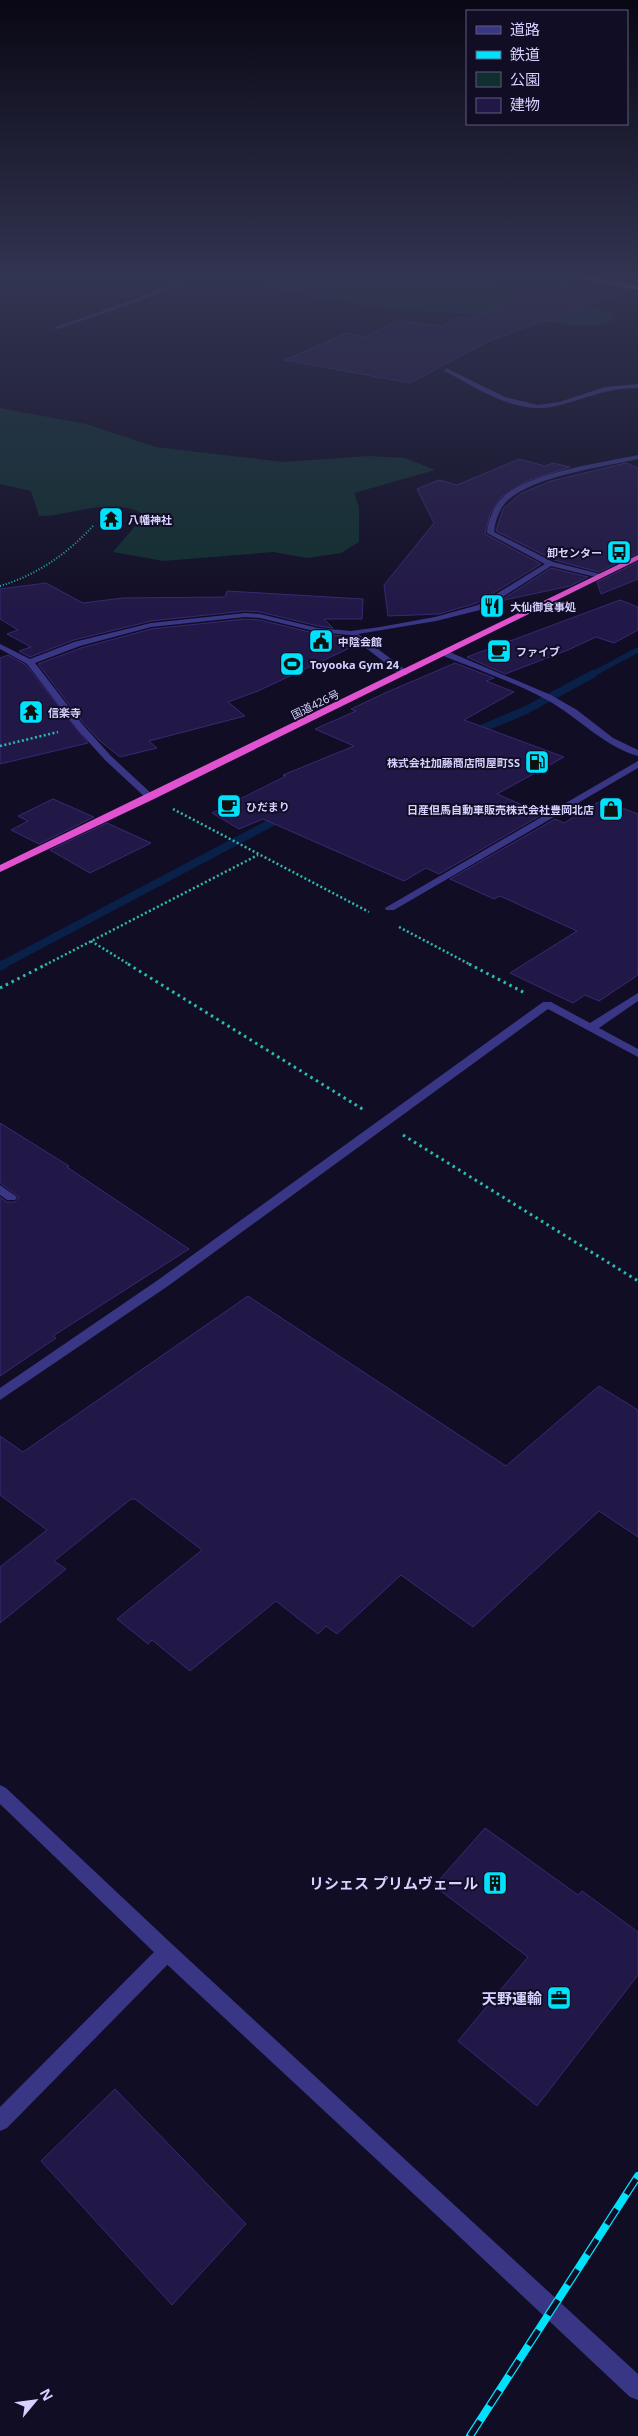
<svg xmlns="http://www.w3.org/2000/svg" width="638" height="2436" viewBox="0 0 638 2436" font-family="'Noto Sans','Noto Sans JP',sans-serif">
  <rect width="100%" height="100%" fill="#110d25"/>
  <path fill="#102f2e" d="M266,275H469L479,282L614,313L616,317C608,323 601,325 591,325C566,327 540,319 515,317C430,311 344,309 262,284Z
    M0,408L86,424L156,447L283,462L368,456L405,458L435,470L354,493L359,507V542L341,553L307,558L273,552L163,561L113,552L141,519V513C109,496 73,516 39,516L31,491L0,484Z"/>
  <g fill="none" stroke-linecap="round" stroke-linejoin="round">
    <path stroke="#092048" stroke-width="5.5" d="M591,675L638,650"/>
    <path stroke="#092048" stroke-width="8" d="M474,732L526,710L593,674
      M2,965L282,817"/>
    <path stroke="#092048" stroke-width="9" d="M0,966L4,964"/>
  </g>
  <path fill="#221847" stroke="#382974" d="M561,286L613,296L489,341L410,383L285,360L346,333L364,337L398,321L442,326L459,317L467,319Z
    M519,459L545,466L553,463L570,467L529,480L501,497L490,514L485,534L541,564L477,603L439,614L388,616L384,585L434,523L417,489L439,480L457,485Z
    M626,463L638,468V553L599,572L554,560L496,531L503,509L520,494L551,481Z
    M638,562V579L601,594L597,582Z
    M551,568L588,577L570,586L500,601Z
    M46,583L83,603L123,598L225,597L227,591L363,599L362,619H324L333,628L318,626L260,612L245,611L151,621L74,640L30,657L19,651L31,647L7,634L18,630L0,619V589Z
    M620,600L638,607V630L614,643L596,637L568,650L505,674L467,657Z
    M245,619L260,620L318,634L343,636L354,646L258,691L228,702L245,716L149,741L157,748L120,757L100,741L84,724L38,664L81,648L151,629Z
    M8,655L26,665L88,743L0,764V658Z
    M455,663L494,678L486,681L514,692L464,720L564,757L497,794L543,814L439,874L426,868L404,881L263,819L239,829L212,813L286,776L283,775L354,746L315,729L356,711L351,709L385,693Z
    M53,799L94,817L39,844L11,830L28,821L18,816Z
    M602,800L638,814V975L599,1001L585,995L573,1003L510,973L577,931L500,896L494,899L450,879L555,819L564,823Z
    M107,823L151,843L90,873L50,850Z
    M0,1123L69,1166L67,1167L189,1249L53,1336L56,1338L0,1376V1197L7,1202H15L19,1197L0,1183Z
    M248,1296L506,1466L599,1386L638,1410V1537L599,1511L473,1627L401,1575L337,1634L326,1626L318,1634L276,1601L190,1671L152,1640L148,1644L117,1619L202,1550L135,1499H131L54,1561L66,1569L0,1623V1567L47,1530L0,1495V1436L23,1452Z
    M485,1828L578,1895L582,1891L638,1932V1975L537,2106L458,2041L528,1957L434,1886Z
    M115,2089L246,2224L172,2305L41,2161Z"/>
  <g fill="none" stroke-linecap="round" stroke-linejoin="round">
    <path stroke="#28bcb3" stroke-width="2" stroke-dasharray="1 2" stroke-linecap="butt" d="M0,586C37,575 67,554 93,526"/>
    <path stroke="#28bcb3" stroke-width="2.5" stroke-dasharray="2 2.5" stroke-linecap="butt" d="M0,746L58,732
      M173,809L369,912
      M399,927L471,965
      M91,941L130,965
      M45,965L258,855"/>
    <path stroke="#28bcb3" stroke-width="3" stroke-dasharray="2.5 4" stroke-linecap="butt" d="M128,964L364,1110
      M469,964L525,993
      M0,988L47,964
      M403,1135L638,1281"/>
    <path fill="#393686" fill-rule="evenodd" d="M446,368L505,397L538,405L559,402L605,387L638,384V388C605,388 586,399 556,406C516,416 478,388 444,371Z"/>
    <path fill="#393686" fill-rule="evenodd" d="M191,275H198L148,298L58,329L53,328L144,296Z
      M638,281V284L624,287L622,286Z
      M638,455V459C603,467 533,476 507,501C499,509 495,521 494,532L553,562L600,574V578L551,566L484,609L436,621L358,634L407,671V675H401L349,635L318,632L260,618L245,617L151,627L80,646L35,663L83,725L111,756L153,795V799H147L105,760L77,729L27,664L0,649V644L30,659L74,642L151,623L245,613L260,614L318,628L351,631L380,627L435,617L478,605L545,564L487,533C488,520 493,508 502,498C528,472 602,463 638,455Z
      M638,761V768L394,910H386L385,908Z
      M638,993V1001L599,1028L638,1049V1057L548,1009L168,1286L0,1400V1388L158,1280L543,1002H551L590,1023Z
      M0,1185L17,1197L15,1200H7L0,1195Z
      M167,1943L174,1946L176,1952L174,1958L7,2128L0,2131V2107L160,1946Z
      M469,2222L476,2225L638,2374V2400L630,2397L462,2239L459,2232L462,2225Z"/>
    <path fill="#393686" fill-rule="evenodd" d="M441,651H447L551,695L577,710L613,738L638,750V756C603,746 578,717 547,700C514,682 476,669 441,655Z
      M0,1785L6,1788L174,1946L476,2225L479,2232L476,2239L469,2242L462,2239L160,1958L0,1804Z"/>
    <path fill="#e052d0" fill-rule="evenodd" d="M562,275H576L638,286V290Z
      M638,555V560L154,799L0,872V865Z"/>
    <defs>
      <path id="rail" d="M470,2436L638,2176"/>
    </defs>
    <use href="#rail" stroke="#00e2fc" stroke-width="8"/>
    <use href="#rail" stroke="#110d25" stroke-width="5.5" stroke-dasharray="18" stroke-linecap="butt"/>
  </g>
  <linearGradient id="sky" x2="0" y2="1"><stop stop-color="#090714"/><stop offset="0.45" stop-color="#323551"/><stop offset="1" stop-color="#323551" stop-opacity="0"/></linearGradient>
  <rect width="638" height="616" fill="url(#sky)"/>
  <defs>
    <symbol id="temple-square" viewBox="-11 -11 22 22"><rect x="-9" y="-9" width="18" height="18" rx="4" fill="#00e2fc" stroke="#110d25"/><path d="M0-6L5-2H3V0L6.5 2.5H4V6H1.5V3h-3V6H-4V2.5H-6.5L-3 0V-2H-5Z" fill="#111"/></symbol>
    <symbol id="bus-square" viewBox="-11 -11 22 22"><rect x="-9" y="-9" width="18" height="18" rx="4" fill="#00e2fc" stroke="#110d25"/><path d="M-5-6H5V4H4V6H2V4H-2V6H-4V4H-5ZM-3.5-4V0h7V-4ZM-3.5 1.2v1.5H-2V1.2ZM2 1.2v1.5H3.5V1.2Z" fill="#111"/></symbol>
    <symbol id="restaurant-square" viewBox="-11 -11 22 22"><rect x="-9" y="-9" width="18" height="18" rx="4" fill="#00e2fc" stroke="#110d25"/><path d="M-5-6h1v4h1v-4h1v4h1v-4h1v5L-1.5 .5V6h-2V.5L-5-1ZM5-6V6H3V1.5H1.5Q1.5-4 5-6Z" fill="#111"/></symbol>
    <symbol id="civic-square" viewBox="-11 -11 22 22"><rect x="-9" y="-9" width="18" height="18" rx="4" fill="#00e2fc" stroke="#110d25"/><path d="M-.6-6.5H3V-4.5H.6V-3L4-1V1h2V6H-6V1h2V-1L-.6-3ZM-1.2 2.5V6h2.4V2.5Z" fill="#111"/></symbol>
    <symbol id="cafe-square" viewBox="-11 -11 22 22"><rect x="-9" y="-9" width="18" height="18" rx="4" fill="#00e2fc" stroke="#110d25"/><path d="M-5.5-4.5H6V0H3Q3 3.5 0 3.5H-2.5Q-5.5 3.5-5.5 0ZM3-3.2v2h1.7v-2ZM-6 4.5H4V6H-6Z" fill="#111"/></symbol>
    <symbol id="stadium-square" viewBox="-11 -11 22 22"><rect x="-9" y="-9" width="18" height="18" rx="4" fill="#00e2fc" stroke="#110d25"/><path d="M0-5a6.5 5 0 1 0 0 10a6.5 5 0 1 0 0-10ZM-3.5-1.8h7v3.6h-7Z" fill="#111"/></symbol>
    <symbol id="fuel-square" viewBox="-11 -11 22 22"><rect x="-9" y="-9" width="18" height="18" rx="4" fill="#00e2fc" stroke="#110d25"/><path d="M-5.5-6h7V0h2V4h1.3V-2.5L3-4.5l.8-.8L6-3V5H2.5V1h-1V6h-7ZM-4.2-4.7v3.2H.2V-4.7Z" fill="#111"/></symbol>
    <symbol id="shop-square" viewBox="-11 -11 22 22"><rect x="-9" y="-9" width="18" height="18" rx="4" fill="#00e2fc" stroke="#110d25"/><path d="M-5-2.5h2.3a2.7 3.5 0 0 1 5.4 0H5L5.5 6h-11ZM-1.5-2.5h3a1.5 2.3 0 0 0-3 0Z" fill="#111"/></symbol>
    <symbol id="building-square" viewBox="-11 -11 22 22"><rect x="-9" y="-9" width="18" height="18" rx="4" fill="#00e2fc" stroke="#110d25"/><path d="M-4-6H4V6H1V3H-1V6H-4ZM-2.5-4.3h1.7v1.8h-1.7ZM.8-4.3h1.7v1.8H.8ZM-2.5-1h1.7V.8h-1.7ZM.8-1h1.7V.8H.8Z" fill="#111"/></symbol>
    <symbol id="office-square" viewBox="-11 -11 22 22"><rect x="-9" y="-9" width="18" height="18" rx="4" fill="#00e2fc" stroke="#110d25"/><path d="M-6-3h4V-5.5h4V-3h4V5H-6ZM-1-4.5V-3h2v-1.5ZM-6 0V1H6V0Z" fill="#111"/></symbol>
  </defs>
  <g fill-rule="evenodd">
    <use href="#temple-square" x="97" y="505" width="28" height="28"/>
    <use href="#bus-square" x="605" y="538" width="28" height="28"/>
    <use href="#restaurant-square" x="478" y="592" width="28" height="28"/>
    <use href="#civic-square" x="307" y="627" width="28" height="28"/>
    <use href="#cafe-square" x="485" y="637" width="28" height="28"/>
    <use href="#stadium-square" x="278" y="650" width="28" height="28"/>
    <use href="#temple-square" x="17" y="698" width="28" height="28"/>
    <use href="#fuel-square" x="523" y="748" width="28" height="28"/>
    <use href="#cafe-square" x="215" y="792" width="28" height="28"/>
    <use href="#shop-square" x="597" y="795" width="28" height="28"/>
    <use href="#building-square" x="481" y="1869" width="28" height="28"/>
    <use href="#office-square" x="545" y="1984" width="28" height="28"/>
  </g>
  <g text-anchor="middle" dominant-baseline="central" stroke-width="4" stroke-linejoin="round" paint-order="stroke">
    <g font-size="11" font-weight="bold" fill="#d6d1ff" stroke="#110d25" text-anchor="start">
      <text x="128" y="519">八幡神社</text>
      <text x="602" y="552" text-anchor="end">卸センター</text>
      <text x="510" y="606">大仙御食事処</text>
      <text x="338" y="641">中陰会館</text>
      <text x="516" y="651">ファイブ</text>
      <text x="310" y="664">Toyooka Gym 24</text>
      <text x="48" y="712">信楽寺</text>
      <text x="520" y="762" text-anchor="end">株式会社加藤商店問屋町SS</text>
      <text x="246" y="806">ひだまり</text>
      <text x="594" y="809" text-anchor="end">日産但馬自動車販売株式会社豊岡北店</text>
    </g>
    <g font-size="11" fill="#d6d1ff" stroke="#110d25">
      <text transform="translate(315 704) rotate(-26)">国道426号</text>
    </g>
    <g font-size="15" font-weight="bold" fill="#d6d1ff" stroke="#110d25" text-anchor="end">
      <text x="478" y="1883">リシェス プリムヴェール</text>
      <text x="542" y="1998">天野運輸</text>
    </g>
  </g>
  <rect x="466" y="10" width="162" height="115" fill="#110d25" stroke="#605b7c"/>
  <rect x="476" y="26" width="25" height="8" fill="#393686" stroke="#605b7c"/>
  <text x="510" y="35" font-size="15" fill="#d6d1ff">道路</text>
  <rect x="476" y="51" width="25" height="8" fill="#00e2fc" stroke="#605b7c"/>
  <text x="510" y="60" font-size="15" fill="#d6d1ff">鉄道</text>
  <rect x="476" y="72" width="25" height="15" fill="#102f2e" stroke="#605b7c"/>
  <text x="510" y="85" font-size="15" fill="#d6d1ff">公園</text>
  <rect x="476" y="98" width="25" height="15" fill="#221847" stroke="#605b7c"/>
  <text x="510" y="110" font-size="15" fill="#d6d1ff">建物</text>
  <g transform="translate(35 2401) rotate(61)" stroke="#110d25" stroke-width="4" paint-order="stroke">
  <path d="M0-4L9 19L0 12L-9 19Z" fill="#d6d1ff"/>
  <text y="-8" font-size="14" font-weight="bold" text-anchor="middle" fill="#d6d1ff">N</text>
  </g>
</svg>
